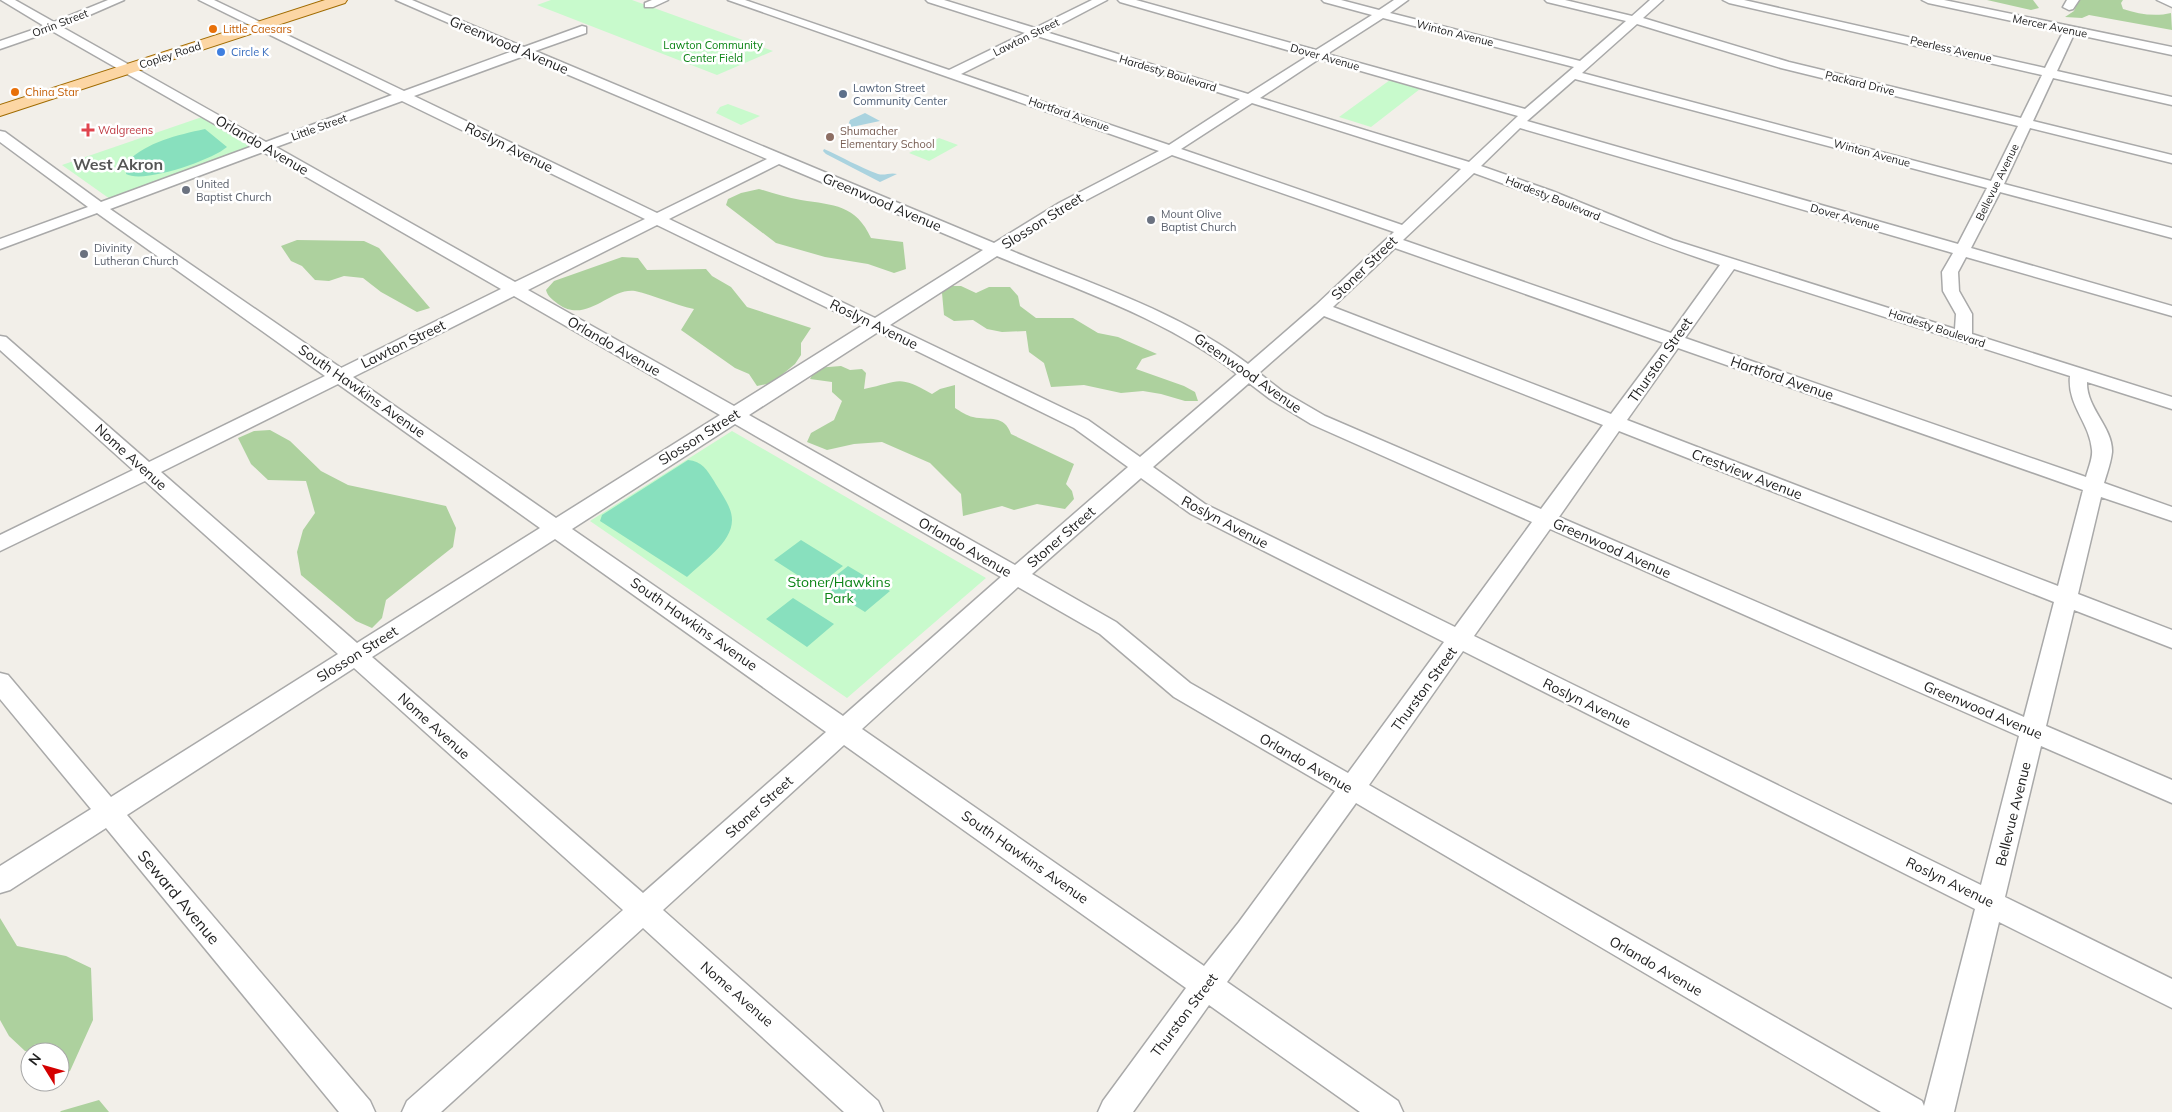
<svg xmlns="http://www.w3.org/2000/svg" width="2172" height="1112" viewBox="0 0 2172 1112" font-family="Mulish,sans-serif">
  <rect width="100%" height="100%" fill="#f2efe9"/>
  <path fill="#add19e" d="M1987,0H2033L2039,8L2031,10Z
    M2078,0H2123L2121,3L2123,9C2138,14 2155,17 2171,13L2172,30L2089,15L2082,18L2065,17L2074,11Z
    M759,189C773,193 787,198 801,200C834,205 856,205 871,238L903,242L906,269L894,273L868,264L825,257L776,243L726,205L728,199L741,193Z
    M297,240L364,241L379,248L430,308L417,312L381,292L363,278L344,276L329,281L315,280L302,266L291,261L281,246Z
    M622,257L638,258L647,270L706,269L712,276L731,287L747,307L811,328L801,343V355L795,364L772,383L757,386L749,374L735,368L681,330L694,309C674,305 654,295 635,291C610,287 587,325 558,304C552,299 548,297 546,290L554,281Z
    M947,286H961L976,293L989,287H1010L1018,296L1020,306L1036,318H1073L1098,333L1118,337L1157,354L1142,359L1136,369L1184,386L1195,392L1198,401H1185L1161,394L1143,391L1121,393L1084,385L1051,387L1044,363L1029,352L1026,331L1002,332L987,329L973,320L954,321L944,315L942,293Z
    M841,366L850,370L862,369L866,373L864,389C900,382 897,374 932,394L940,389L955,385V408C960,411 967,416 973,417C990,421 1004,414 1011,434L1074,464L1066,484L1072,491L1074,499L1065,509L1037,504L1014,510L1002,506L963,516L961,494L930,463L882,442L854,444L827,450L807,442L811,433L834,420L842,401L832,392V382L810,379L816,368Z
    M270,430L290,441L321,471L348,485L446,506L456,528L453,547L386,600L382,618L372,628L356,621L301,575L297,552L303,530L315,513L306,481L268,480L251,464L238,438L254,431Z
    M0,918L17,946L66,956L91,968L93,1020L70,1071L60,1076V1052L25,1051L9,1036L0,1020Z
    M99,1100L109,1112H60L61,1111Z"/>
  <path fill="#c8facc" d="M551,0H632L773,51L717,75L537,5Z
    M1390,80L1420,89L1371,127L1339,117Z
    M728,104L760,116L741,125L716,113L720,107Z
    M202,117L254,145L249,150L110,199L62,165Z
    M939,138L958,145L929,161L909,153Z
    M732,431L986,578L847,698L590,521Z"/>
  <path fill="#88e0be" d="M205,129L227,147C212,160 144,184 126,174L127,162C147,142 177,135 205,129Z
    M688,460C702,461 707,470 714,481C720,492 732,506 732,520C732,543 702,562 687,577L600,521L602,515Z
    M801,540L843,566L816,587L774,560Z
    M848,566L890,591L865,612L823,586Z
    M793,598L834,624L807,647L766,619Z"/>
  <path fill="#aad3df" d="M865,113L880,121L847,128L850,120Z
    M824,149C842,157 859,167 878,174C885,176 890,172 897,174L880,182L826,154L823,151Z"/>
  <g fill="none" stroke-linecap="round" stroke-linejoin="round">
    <defs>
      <path id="minor" d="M1,0H15L54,22L108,0H124L62,27L266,142L392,95L199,0H214L404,91L513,51L396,0H412L524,47L582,26L586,27V33L535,51L994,243L1059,203L1159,151L728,0H745L949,70L1025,33L928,2L926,0H944L1035,28L1092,0H1107L1046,32L1248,94L1308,56L1120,2L1118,0H1136L1316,50L1372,15L1324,2L1322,0H1341L1379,10L1394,0H1408L1390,13L1580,61L1626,21L1547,2L1545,0H1565L1632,16L1650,0H1663L1643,18L1789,62L2021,118L2042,75L1729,3L1723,0H1744L2045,68L2063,32L1928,3L1922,0H1944L2172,47V55L2074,34L2057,71L2172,97V105L2053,78L2033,121L2172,155V163L2030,128L2004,184L2172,228V238L2000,192L1971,248L2172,306V316L1966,257L1958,272L1959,291L1972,314V334L2172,397V409L2087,382C2086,408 2113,427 2112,452C2111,462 2107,473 2104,483L2172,507V521L2101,497L2078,594L2172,630V648L2074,610L2046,726L2172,780V803L2041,746L2005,897L2172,979V1008L1999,922L1954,1112H1881L1356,803L1227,982L1398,1101L1403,1112H1360L1209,1005L1133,1112H1098L1103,1101L1186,988L844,745L663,910L878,1101L883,1112H844L643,928L441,1112H402L407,1101L623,910L354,668L127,815L370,1101L375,1112H339L106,828L10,890L0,893V866L91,809L0,699V673L8,675L111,797L338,654L145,481L0,551V535L133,470L0,350V336L6,337L149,462L325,376L97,213L0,249V239L88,207L0,142V131L5,132L101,202L253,146L52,31L0,49V41L44,26ZM1383,18L1574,67L1525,109L1327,54ZM1637,24L1781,68L2018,126L1991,181L1582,73ZM1037,36L1240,99L1169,145L961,74ZM524,56L767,159L657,213L414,96ZM1319,59L1518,116L1469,162L1260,98ZM1575,79L1987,188L1958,244L1527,121ZM402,101L645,219L515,282L276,147ZM1252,103L1461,169L1402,225L1181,149ZM1520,128L1953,253L1942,272L1943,291L1956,314L1955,329L1673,240L1552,191L1481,166ZM263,152L501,289L341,368L110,209ZM1172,155L1394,232L1316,305L1248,364C1178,311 1088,283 1007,249L1069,209ZM779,164L983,250L875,318L669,219ZM1474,173C1556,202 1637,238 1720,265L1671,333L1403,240ZM657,225L863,325L734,406L528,290ZM1395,248L1664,343L1611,414L1333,307ZM997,256C1078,290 1167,319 1237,374L1140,457L1088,420L890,325ZM1734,269L2070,376C2067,405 2090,423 2092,450C2093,458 2088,469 2086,477L1685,338ZM514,296L720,415L556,518L353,377ZM1324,316L1603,425L1541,509L1325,416L1282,391L1259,373ZM878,332L1074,428L1128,467L1015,565L749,415ZM1678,348L2083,490L2058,586L1627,420ZM1249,383L1270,399L1311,424L1532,522L1455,627L1205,504L1153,467ZM338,384L540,528L357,643L161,472ZM735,424L1001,577L843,716L572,529ZM1619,431L2054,602L2024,717L1559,517ZM1141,478L1191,514L1444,642L1348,773L1190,683L1116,622L1032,574ZM1550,529L2019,736L1981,885L1474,636ZM555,539L826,732L643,893L372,657ZM1018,587L1100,634L1174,697L1335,791L1239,922L1204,966L862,729ZM1463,651L1975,909L1924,1106L1922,1101L1369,785Z
        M652,0H668L653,7H645V3Z
        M2067,0H2079L2073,9L2069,10L2063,7Z
        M2157,0H2172V7Z"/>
      <path id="major" d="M325,0H347L345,3L0,116V105Z"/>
    </defs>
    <use href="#minor" stroke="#a9a9a9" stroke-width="3"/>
    <use href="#major" stroke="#a06b00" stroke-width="2"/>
    <use href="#minor" fill="#fff" fill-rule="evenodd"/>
    <use href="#major" fill="#fcd6a4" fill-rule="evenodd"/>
  </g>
  <g fill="#e8710a" stroke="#fff" stroke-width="2">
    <circle cx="213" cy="29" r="5"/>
    <circle cx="15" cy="92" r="5"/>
  </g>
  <circle fill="#3f7fe0" stroke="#fff" stroke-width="2" cx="221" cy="52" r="5"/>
  <circle fill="#5c6f8a" stroke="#fff" stroke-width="2" cx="843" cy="94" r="5"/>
  <path fill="#e0444e" stroke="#fff" stroke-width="2" d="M85.5 122.5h5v5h5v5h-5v5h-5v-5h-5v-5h5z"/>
  <circle fill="#8d6e63" stroke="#fff" stroke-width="2" cx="830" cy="137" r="5"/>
  <g fill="#6b7280" stroke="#fff" stroke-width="2">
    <circle cx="186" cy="190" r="5"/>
    <circle cx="1151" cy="220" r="5"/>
    <circle cx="84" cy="254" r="5"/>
  </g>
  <g text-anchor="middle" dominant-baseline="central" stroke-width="5" stroke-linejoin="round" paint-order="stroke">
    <g font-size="11" fill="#222" stroke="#fff">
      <text transform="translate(60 23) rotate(-21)">Orrin Street</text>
      <text transform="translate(2050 26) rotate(12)">Mercer Avenue</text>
      <text transform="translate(1455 33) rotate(14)">Winton Avenue</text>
      <text transform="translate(1026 37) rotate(-26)">Lawton Street</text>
      <text transform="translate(1951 49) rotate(13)">Peerless Avenue</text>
      <text transform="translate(170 55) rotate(-18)">Copley Road</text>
      <text transform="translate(1325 57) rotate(16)">Dover Avenue</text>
      <text transform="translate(1168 73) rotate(17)">Hardesty Boulevard</text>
      <text transform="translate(1860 83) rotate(14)">Packard Drive</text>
      <text transform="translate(1069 114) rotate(19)">Hartford Avenue</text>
      <text transform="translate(319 127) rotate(-20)">Little Street</text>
      <text transform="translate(1872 153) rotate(15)">Winton Avenue</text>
      <text transform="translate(1997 182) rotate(-64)">Bellevue Avenue</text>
      <text transform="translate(1553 198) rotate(22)">Hardesty Boulevard</text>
      <text transform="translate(1845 217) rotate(16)">Dover Avenue</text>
      <text transform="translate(1937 328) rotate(18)">Hardesty Boulevard</text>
    </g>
    <g font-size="11" fill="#c56008" stroke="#fff" text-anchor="start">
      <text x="223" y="29">Little Caesars</text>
      <text x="25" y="92">China Star</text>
    </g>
    <g font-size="11" fill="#0c8416" stroke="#fff">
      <text x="713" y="45">Lawton Community<tspan x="713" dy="13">Center Field</tspan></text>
    </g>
    <g font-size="11" fill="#366cbe" stroke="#fff" text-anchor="start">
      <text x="231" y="52">Circle K</text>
    </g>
    <g font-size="11" fill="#4e5e75" stroke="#fff" text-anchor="start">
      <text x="853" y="88">Lawton Street<tspan x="853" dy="13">Community Center</tspan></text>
    </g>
    <g font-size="11" fill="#be3a42" stroke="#fff" text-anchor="start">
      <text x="98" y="130">Walgreens</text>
    </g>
    <g font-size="11" fill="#785e54" stroke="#fff" text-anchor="start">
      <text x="840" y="131">Shumacher<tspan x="840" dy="13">Elementary School</tspan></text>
    </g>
    <g font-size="11" fill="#5b616d" stroke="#fff" text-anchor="start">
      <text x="196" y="184">United<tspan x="196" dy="13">Baptist Church</tspan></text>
      <text x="1161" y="214">Mount Olive<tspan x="1161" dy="13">Baptist Church</tspan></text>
      <text x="94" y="248">Divinity<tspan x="94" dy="13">Lutheran Church</tspan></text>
    </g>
    <g font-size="14" fill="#222" stroke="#fff">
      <text transform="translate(509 45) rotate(23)">Greenwood Avenue</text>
      <text transform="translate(262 145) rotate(30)">Orlando Avenue</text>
      <text transform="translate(509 147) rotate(26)">Roslyn Avenue</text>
      <text transform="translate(882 202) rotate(23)">Greenwood Avenue</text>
      <text transform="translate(1042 221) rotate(-32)">Slosson Street</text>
      <text transform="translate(1364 268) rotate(-44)">Stoner Street</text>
      <text transform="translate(874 324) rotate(26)">Roslyn Avenue</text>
      <text transform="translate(403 344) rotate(-26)">Lawton Street</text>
      <text transform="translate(614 346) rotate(30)">Orlando Avenue</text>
      <text transform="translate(1660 360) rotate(-55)">Thurston Street</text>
      <text transform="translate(1248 373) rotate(35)">Greenwood Avenue</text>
      <text transform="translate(1782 378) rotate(19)">Hartford Avenue</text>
      <text transform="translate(362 391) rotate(35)">South Hawkins Avenue</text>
      <text transform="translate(699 437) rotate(-32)">Slosson Street</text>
      <text transform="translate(131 457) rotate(42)">Nome Avenue</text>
      <text transform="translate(1747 474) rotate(21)">Crestview Avenue</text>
      <text transform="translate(1225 522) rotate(28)">Roslyn Avenue</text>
      <text transform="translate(1061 537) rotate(-41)">Stoner Street</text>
      <text transform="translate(965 547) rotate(30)">Orlando Avenue</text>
      <text transform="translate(1612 548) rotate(24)">Greenwood Avenue</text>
      <text transform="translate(694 624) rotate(35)">South Hawkins Avenue</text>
      <text transform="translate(357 654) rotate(-32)">Slosson Street</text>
      <text transform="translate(1424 689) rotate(-54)">Thurston Street</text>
      <text transform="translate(1587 703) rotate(26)">Roslyn Avenue</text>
      <text transform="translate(1983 710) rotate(23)">Greenwood Avenue</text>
      <text transform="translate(434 726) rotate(42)">Nome Avenue</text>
      <text transform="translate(1306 763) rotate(30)">Orlando Avenue</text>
      <text transform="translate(759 807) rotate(-42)">Stoner Street</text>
      <text transform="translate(2013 814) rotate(-76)">Bellevue Avenue</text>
      <text transform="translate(1025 857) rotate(35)">South Hawkins Avenue</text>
      <text transform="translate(1950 882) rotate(26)">Roslyn Avenue</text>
      <text transform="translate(1656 966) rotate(30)">Orlando Avenue</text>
      <text transform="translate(737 994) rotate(41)">Nome Avenue</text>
      <text transform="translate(1184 1015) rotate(-53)">Thurston Street</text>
    </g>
    <g font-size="14" fill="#0c8416" stroke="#fff">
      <text x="839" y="582">Stoner/Hawkins<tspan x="839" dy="16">Park</tspan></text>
    </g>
    <g font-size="16" font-weight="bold" fill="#555" stroke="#fff">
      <text x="118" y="164">West Akron</text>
    </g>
    <g font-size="16" fill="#222" stroke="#fff">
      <text transform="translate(179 897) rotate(50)">Seward Avenue</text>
    </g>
  </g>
  <g transform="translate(45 1067) rotate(307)"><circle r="24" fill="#ffffff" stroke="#a7a7a7"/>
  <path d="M0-4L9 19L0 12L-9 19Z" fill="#d40000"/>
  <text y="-8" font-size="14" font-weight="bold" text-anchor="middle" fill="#222222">N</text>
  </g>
</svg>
